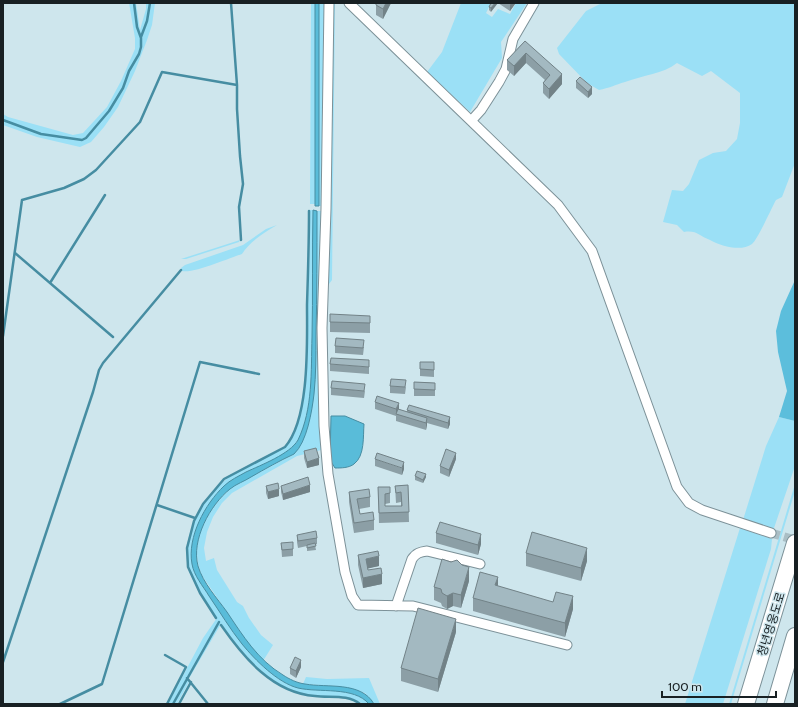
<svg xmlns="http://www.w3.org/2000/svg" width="798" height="707" viewBox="0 0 798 707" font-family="Cabin,'Noto Sans KR',sans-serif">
  <rect width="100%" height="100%" fill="#cee6ed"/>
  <path fill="#9be0f6" d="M129,3H136L140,30L146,9V3H155L152,25L147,40L135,71L118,107L104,127L91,142L80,147L37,137L3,125V114L8,117L73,135L83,133L107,107L121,81L135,49V38Z
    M311,3H315V204H310Z
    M319,3H325L323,206H319Z
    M332,3H335L332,280L326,288Z
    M461,3H491L486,13L492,17L498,9L510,14L516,3H527L501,42L502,58L470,112L427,72L442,52Z
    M602,3H795V163L782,197L776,200C771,209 758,239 752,244C741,252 721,246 710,240C699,236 697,230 684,232L677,225L663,222L672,190L683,191L689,184L699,160L713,153L726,151L737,139L740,123V93L711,71L702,76L677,63C663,74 643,75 625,82C615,85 609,88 599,90L587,83L559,54L557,48L586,11Z
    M310,210H313C313,252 313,293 312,334C311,368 313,408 298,440C290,455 261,465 246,472C239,476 230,480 224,486C205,504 187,537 192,564C194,576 203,586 209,596C220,612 230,629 242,644C255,660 278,683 298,688C319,693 354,686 369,704C360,704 358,700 350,698C336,696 322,697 307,695C269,688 243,653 221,624L188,680L189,682L177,704H168L203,638L217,618C206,602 193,585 188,567C180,535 205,496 229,477L285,447C312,419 307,343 308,305C309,273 310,242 310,210Z
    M317,211H323L320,390L321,450L297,456L232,493L222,503L213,517L207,532L204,548L206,561L214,558L217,570L237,602L243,606L249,618L261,635L273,645L263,661L246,640L203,577C186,545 208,509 232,487L294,454C317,432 316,350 317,318C317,282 317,247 317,211Z
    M277,225C264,233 250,241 242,254C229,258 193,274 182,271L181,268L185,265L243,245L266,229Z
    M240,240L239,242L186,259H181Z
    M779,417L795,421V466L773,531L743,520L766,446Z
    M795,484V491L731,704H729Z
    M740,528L772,539L771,549L723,704H685Z
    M306,677L327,679L369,678L380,704H374L365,693L362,692L337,686L303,684Z"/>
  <path fill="#5cbedc" d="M795,280V421L779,417L787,391L778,352L776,331L781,311Z"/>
  <path fill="#59bcd9" stroke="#468da2" d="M315,3H319V206H315Z
    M313,210L317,211C317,253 317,294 316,336C316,355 316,375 314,394C312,411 307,442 294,454C279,461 265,469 251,477C245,481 236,484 230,489C210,505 191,540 198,566C203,583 217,598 227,612C243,636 258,660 283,675C289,679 297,683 305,684C327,688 361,681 374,704H369C354,686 319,693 298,688C278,683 255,660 242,644C230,629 220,612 209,596C203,586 194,576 192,564C187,537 205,504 224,486C230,480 239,476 246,472C261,465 290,454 298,440C313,409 311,371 312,337C313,295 312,253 313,210Z
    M331,416H345L364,424C363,436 365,456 354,464C349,468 341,468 335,468L330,460Z"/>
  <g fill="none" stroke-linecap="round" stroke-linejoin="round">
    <path stroke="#468da2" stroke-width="2.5" d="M231,3L237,85V109L240,156L243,184L239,207L241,240
      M141,37L147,21L150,3
      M3,120L41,134L82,140L86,138L109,111L123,88L129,71L139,54L141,47V38L137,27L134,3
      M15,253L113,337
      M50,283L105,195
      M3,336L22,200L64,188L84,179L96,170L140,122L162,72L237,85
      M157,505L195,518
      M216,618L200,593L188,567L187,548L194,521L203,504L224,479L285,447C310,419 307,342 307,305C308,274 309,242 309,211
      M221,625C244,658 273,693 315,696C330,698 348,694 360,704
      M165,655L186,667L167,704
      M3,662L93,392L99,370L103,363L181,270
      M187,678L208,704
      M60,704L102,684L200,362L259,374
      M173,704L219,622
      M179,704L191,682"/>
    <path stroke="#aabec5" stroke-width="9" stroke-dasharray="9 4.5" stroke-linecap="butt" d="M771,533L795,540"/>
    <defs>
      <path id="minor" d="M329,3L326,209L322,328L324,426L328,474L345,572L352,596L358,605L413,606L567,645
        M349,3L558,205L592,251L677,487L689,503L702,510L771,533
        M471,121L481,110L499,82L506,69L513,39L534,3
        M396,606L412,559C416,553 420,552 427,551L480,564"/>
      <path id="motorway" d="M746,704L795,543
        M775,704L795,636"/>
    </defs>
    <use href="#minor" stroke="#7c9198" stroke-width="11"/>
    <use href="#motorway" stroke="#7c9198" stroke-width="18"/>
    <use href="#minor" stroke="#fff" stroke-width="9"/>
    <use href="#motorway" stroke="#fff" stroke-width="16"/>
  </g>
  <path fill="#8c9fa6" d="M376,3H391L383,19L376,15Z
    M491,3V12L489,10V7Z
    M498,3H515V4L510,11Z
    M525,41L562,84L549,99L543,93V83L545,80L526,63L514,76L507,70V60Z
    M576,81L592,94L588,98L576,88Z
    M370,316V333L330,332V322Z
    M335,346L364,347L363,355L335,353Z
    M420,362H434V377L420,376Z
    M330,364L369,367V374L330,371Z
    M414,382L435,383V396H414Z
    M390,386L406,387L405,394L390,393Z
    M331,388L365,391L364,398L331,395Z
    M375,402L407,412V410L450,417V424L448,429L427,423L426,430L396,421V416L375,409Z
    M304,451L319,465L307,468L304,458Z
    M375,459L404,469L402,475L375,466Z
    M456,459L449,477L440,473V466Z
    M415,476L426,477L423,483L415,480Z
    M408,485L409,522L379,523L378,487H390V503L385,504V506H401V502L396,503L395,486Z
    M266,486L279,496L268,499L266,493Z
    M281,486L310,492L283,500L281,492Z
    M349,492L370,497V507L359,509L360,514L374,520V530L354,533L349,502Z
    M436,533L481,544L478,555L436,543Z
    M297,535L317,538V544L315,545L316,550L307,551V546L298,548L297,542Z
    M281,543L293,549V556L282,557Z
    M526,553L587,561L581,581L526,566Z
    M358,555L379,566L368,568V570L382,584L363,588L358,565Z
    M469,581L461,608L453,606L447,609L442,606L441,603L434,600V587Z
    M498,586L573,609L565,637L473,611V598Z
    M456,632L438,692L401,681V668Z
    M301,667L296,678L290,674V668Z"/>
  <path fill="#728287" d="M386,3H391L383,19V9Z
    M495,3H498L491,12V8Z
    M511,3H515V4L510,11V5Z
    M526,53V63L514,76V66Z
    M562,74V84L549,99V89Z
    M592,87V94L588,98V92Z
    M399,403V409L396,414V409Z
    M450,417V424L448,429V423Z
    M427,418V425L426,430V423Z
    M456,453V459L449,477V470Z
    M319,458V465L307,468V462Z
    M404,462V469L402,475V468Z
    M426,474V477L423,483V480Z
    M310,485V492L283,500V494Z
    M279,489V496L268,499V492Z
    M481,534V544L478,555V545Z
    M587,548V561L581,581V568Z
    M379,556V566L366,569V559Z
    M469,567V581L461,608V595Z
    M382,574V584L363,588V578Z
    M498,577V590L495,585Z
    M453,593V606L447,609V596Z
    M573,596V609L565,637V623Z
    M456,619V632L438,692V679Z
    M301,660V667L296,678V671Z"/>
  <path fill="#a3b9c1" stroke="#728287" d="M376,3H386L383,9L376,5Z
    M491,3H495L491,8L489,7Z
    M525,41L562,74L549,89L543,83L550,75L526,53L514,66L507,60Z
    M580,77L592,87L588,92L576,81Z
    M330,314L370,316V323L330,322Z
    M336,338L364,340L363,348L335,346Z
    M331,358L369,360V367L330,364Z
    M420,362H434V370L420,369Z
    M391,379L406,380L405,387L390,386Z
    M332,381L365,384L364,391L331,388Z
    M414,382L435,383V390L414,389Z
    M377,396L399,403L396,409L375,402Z
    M409,405L450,417L448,423L407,410Z
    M398,409L427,418L426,423L396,414Z
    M316,448L319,458L307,462L304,451Z
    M446,449L456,453L449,470L440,466Z
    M377,453L404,462L402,468L375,459Z
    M417,471L426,474L423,480L415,476Z
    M308,477L310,485L283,494L281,486Z
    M278,483L279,489L268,492L266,486Z
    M408,485L409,512L379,513L378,487H390V493L385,494V506H402L401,492L396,493L395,486Z
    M369,489L370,497L357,499L360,514L373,512L374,520L354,523L349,492Z
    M440,522L481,534L478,545L436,533Z
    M316,531L317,538L298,541L297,535Z
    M532,532L587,548L581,568L526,553Z
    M293,542V549L282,550L281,543Z
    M315,543L316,546L307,548V545Z
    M378,551L379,556L366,559L368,570L381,568L382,574L363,578L358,555Z
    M442,559L451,562L457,560L462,565L469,567L461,595L453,593L447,596L442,593L441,589L434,587Z
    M480,572L498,577L495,585L553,602L556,592L573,596L565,623L473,598Z
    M418,608L456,619L438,679L401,668Z
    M295,657L301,660L296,671L290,668Z"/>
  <g text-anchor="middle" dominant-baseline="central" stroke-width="3" stroke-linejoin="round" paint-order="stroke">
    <g font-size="12" fill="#182023" stroke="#cee6ed">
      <text transform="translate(771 624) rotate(-73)">청년영웅도로</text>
    </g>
  </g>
  <rect width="798" height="707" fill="none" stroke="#182023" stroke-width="8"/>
  <path d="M662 691v6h114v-6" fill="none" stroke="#182023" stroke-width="2"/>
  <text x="668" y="691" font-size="12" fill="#182023" stroke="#cee6ed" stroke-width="3" paint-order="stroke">100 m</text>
</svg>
